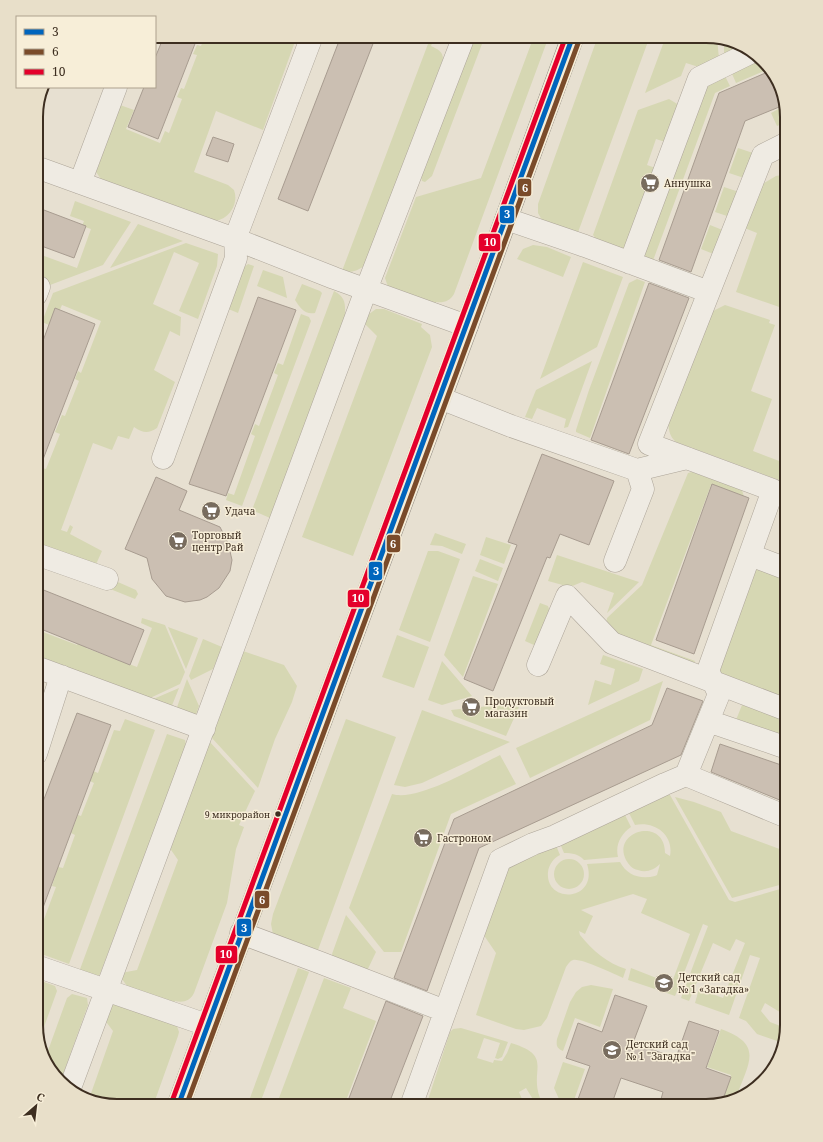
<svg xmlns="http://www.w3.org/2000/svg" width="823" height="1142" viewBox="0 0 823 1142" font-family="'Noto Serif',serif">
  <rect width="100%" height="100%" fill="#e7e0d1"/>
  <path fill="#d6d7b3" d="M205,36H297L263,130L216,111L194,172L228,185L234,190C239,203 230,219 215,221L111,184L101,179L96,172L120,105L134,110L126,129L160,143L165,131L169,133L182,99L177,97L181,88L184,89L197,55L193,54L197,45L201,46Z
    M431,36H435L431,46C437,49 443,51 443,59L365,265C358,271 352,273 342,271Z
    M474,36H485L432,176L425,182L422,181L421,177Z
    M534,36H549L454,294C450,301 444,303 436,302V305L389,288L387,284L385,278L416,197L481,178Z
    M598,36H650L577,235L542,220L538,213V204Z
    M666,36H711L717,38L719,59L702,68L686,63L681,76L645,93Z
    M724,40L745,46L724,57Z
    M757,57L769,69L736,83L730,69Z
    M723,72L730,86L715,93L651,266L637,260L702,82Z
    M669,99L679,105L671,144L656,139L647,165L661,170L626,251L598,241L593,235L638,110Z
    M784,106L787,122L777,126L771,113Z
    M738,148L753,153L744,178L729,173Z
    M787,174V305L785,309L736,292L757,233L742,227L759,186L776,176Z
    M724,187L739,192L730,217L715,212Z
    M75,201L131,222L103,265L50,285L36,279V253L77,268L91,229L82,226L84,221L70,216Z
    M138,224L183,241L110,268Z
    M710,225L725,231L716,255L701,249Z
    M186,243L218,254L217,266L198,319L179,311L199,263L174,252L153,304L181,317L180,336L170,331L154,370L175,382L157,428C148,434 143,433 134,427L129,439L118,436L112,450L93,443L61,530L67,532L70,525L73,527L70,534L102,551L93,571L136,590L138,594L135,599L36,559V497L41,486L36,483L42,468L46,469L60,434L55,432L62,415L65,416L79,381L75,379L78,371L81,373L101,321L62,305L58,314L49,325L42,322L53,293Z
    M533,245L547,247L571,257L563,277L517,259L523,249Z
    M583,262L623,277L597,347L540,379Z
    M248,264L254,266L238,313L226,308L243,268Z
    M263,270L283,277L287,298L257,286Z
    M637,279L645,282L590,438L576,432V430L589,390L629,283Z
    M302,284L320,291L322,293L315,313C305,315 300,308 295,300Z
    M334,291C347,298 345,305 345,319L270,518L252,510Z
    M725,305L770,320L769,323L775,325L751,391L772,399L753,451L787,464V483L676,442C670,437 669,431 668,423L709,313Z
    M376,309H384L422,324L421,327L430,335L432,347L353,556L302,537L377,336L365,324L369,314Z
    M301,314L309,317L311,321L242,506L226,500L228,493L234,495L255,436L251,434L255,424L259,426L278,375L274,373L278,363L283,365Z
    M592,361L568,427L564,428L566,419L537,408L532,419L525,417L536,390Z
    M692,472L742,490L744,497L711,485L651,645L695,661L693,665L626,645L606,625L607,618L642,585L688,473Z
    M435,533L466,544L462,554L442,546L430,545Z
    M486,537L511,545L504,564L480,555Z
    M428,551H438L460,559L430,642L399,630Z
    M557,555L639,582L607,613L614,593L582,582L570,587L548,581Z
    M480,559L503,568L498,581L475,571Z
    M757,569L787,572V608L779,630L787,633V704L714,677L754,571Z
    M473,576L498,584L463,677L444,655Z
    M540,603L548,606L550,612L539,644L534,645L525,641Z
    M142,618L165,625L185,672L180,684L148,699L36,663V625L44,628L43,632L77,645L79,640L88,644L86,648L137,667L152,628L141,623Z
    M168,627L198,638L186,669Z
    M397,635L429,647L414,688L382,677Z
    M203,639L222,647L213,669L191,680L189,676Z
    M243,651L284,665L297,686L292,702L275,739L258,788L211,737Z
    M603,655L643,669L639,681L588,705L595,680L611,685L615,669L600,664Z
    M442,661L472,696L442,705L428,700Z
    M187,679L199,706L195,717L176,710Z
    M663,681L650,720L530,778L516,748Z
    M179,688L171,708L151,700Z
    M499,705L519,707L506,736L454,716L451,710Z
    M742,705L787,721V738L736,720Z
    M422,710L510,742L422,783L405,787L394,785Z
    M125,719L155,730L69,964L36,952V929L40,930L56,887L52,886L58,867L63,868L75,835L71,833L78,815L81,816L94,783L90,781L93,771L98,773L114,730L120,731Z
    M346,719L396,737L318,950L273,934L271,924L273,914Z
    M167,734L185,740L186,745L100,974L98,976L79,972Z
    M209,741L255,791L239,825L244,827L236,849L227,903L194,993C190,1001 183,1003 175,1001L174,1003L127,986L122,979L121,973L137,970L178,860L169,847Z
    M500,755L516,784L451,814L401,952H384L349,908L392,794C418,802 475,767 500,755Z
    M665,795H670L729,900L735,902L787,887V1008L783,1014L765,1003L761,1011L770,1022L783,1027L781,1034L784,1035L776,1065L770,1072L780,1042L757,1034L746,1021L739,1018L760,958L750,955L729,1015L695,1003L699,989L723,998L745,943L736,939L730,951L713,943L689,1001L681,998L708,926L703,924L675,996L661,991L665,979L672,982L690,934L641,913L647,899L633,894L581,910L593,916L585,934L579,931L580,935C593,951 607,963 626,969L623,978C614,974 581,958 573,960C570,961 568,964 566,967L547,1018L541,1026L524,1030L516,1029L476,1015L496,953L483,934L507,868L555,843L560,855C554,858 549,864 548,872C545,905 599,901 587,864L620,862C627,875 640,880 655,876L657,875L660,864C654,870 646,873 638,870C632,869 629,865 626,860C611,831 665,816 665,853L670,856C674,835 655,821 635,825L627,809Z
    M675,797L694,802L721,812L731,831L785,851H787V883L732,898Z
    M623,811L631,827C621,834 615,845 618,857L584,860C579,854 572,853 564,853L559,841Z
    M554 874a15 15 0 1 1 30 0a15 15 0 1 1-30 0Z
    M346,915L376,952L366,973L333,960L332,954Z
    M298,968L309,972L259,1106H247Z
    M631,968L659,979L655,989L628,980Z
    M324,978L351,988L343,1008L376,1021L344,1106H276Z
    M36,979L55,986L57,991L40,1038L36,1025Z
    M591,985L613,989L600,1027L575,1018L563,1051C557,1048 556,1046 557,1039L570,1002L576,992L582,987Z
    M72,994L87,998L88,1005L61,1080L47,1066L45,1059L67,998Z
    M117,1003L177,1026L179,1032L178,1036L153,1106H112L89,1099L113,1031L104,1019L111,1006Z
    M461,1028L508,1042L502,1057L498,1059L495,1058L500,1043L484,1038L477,1058L493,1063L494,1060L502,1061L507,1053L511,1043C554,1056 529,1069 540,1098L534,1101L526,1088L519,1092L524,1104L519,1106H426L450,1032L453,1029Z
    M721,1029C765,1045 748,1063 736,1098L722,1102L731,1075L707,1067Z
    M563,1062L585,1069L573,1103L559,1099L554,1088Z"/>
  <path fill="#cbbfb2" stroke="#a89c90" d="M164,36H198L158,139L128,127L144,87H155V58Z
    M341,36H376L308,211L278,199Z
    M770,71L776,76L784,105L745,121L691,272L659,260L719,93Z
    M213,137L234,144L228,162L206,155Z
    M36,207L86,226L74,258L36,244Z
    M649,283L689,298L629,454L591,440Z
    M258,297L296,310L226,496L189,484Z
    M55,308L95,324L37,475L36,474V360Z
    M542,454L614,481L589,545L560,534L550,558L547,557L493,691L464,679L517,545L508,542Z
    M156,477L187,491L179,510L220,527L228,543L232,560L230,571L219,588L207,597L200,600L185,602L166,596L152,579L147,558L125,549Z
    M712,484L749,498L694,654L656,640Z
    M36,587L144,630L130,665L36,627Z
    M667,688L703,701L681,755L479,848L427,991L394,978L454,819L652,725Z
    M77,713L111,725L38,921H36V820Z
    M720,744L787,767V803L711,772Z
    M615,995L647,1006L633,1043L676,1058L689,1021L719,1031L706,1068L731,1077L722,1102L707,1106H659L663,1092L621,1078L611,1106H588L577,1102L590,1066L566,1058L578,1023L602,1032Z
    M386,1001L423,1016L388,1106H346Z"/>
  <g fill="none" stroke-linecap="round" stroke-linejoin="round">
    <defs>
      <path id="minor" d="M36,167L235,239L334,278L467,326
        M80,183L116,87
        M506,219L585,246L709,292
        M630,263L699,78L752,52
        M36,295L39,287L36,286
        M440,398L511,426L637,470L687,458
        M163,458L236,258L235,239L312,36
        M36,554L107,579
        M750,555L787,569
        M615,561L643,489L637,470
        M538,665L567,596L612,643L787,710
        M36,667L204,729
        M708,721L787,748
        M36,754L61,676
        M686,775L787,817
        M241,933L321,963L445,1011
        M36,966L207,1025
        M70,1088L366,290L464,36
        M411,1106L500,860L533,844L555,836L665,784L686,775L719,694L708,671L773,490L649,444L763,155L787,143"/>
      <path id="major" d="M178,1106L467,326L573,36"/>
    </defs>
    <use href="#minor" stroke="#ada599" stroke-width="23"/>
    <use href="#major" stroke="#928b80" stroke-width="23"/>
    <use href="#minor" stroke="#efebe3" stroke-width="22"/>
    <use href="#major" stroke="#e6e1d4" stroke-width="22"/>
    <defs>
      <path id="bus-1" d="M178,1106L573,36"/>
      <path id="bus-2" d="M186,1106L580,38"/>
      <path id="bus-3" d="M171,1104L566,36"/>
    </defs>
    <use href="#bus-1" stroke="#f7eed8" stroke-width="8"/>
    <use href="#bus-2" stroke="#f7eed8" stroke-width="8"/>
    <use href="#bus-3" stroke="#f7eed8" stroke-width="8"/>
    <use href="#bus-1" stroke="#0065bd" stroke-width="5"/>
    <use href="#bus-2" stroke="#7a4b2a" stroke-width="5"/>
    <use href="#bus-3" stroke="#e4002b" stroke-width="5"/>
  </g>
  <defs>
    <symbol id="supermarket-disc" viewBox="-11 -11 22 22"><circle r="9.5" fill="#786c5e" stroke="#f7eed8"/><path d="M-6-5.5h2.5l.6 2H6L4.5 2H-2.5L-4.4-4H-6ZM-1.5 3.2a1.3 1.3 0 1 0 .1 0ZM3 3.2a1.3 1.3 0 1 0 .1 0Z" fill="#fff"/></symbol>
    <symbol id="school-disc" viewBox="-11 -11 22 22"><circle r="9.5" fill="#786c5e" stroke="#f7eed8"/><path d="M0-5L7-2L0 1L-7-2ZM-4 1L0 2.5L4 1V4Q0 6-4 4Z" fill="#fff"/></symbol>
  </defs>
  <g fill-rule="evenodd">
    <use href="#supermarket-disc" x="639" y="172" width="22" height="22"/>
    <use href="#supermarket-disc" x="200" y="500" width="22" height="22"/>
    <use href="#supermarket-disc" x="167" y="530" width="22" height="22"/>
    <use href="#supermarket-disc" x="460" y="696" width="22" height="22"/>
    <use href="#supermarket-disc" x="412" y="827" width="22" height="22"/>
    <use href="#school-disc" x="653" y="972" width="22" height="22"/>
    <use href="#school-disc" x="601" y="1039" width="22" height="22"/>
  </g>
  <circle fill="#3d2e20" stroke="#f7eed8" stroke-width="1.5" cx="278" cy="814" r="3.5"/>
  <g text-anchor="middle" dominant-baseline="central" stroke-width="3" stroke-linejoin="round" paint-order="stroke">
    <g font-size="9" fill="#3d2e20" stroke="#f7eed8" text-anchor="end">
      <text x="270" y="814">9 микрорайон</text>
    </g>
    <g font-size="10" fill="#3d2e20" stroke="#f7eed8" text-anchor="start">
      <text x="664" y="183">Аннушка</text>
      <text x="225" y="511">Удача</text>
      <text x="192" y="535">Торговый<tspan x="192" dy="12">центр Рай</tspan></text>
      <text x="485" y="701">Продуктовый<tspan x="485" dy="12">магазин</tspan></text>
      <text x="437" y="838">Гастроном</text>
      <text x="678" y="977">Детский сад<tspan x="678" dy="12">№ 1 «Загадка»</tspan></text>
      <text x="626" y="1044">Детский сад<tspan x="626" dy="12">№ 1 "Загадка"</tspan></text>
    </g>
  </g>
  <path d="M0 0H823V1142H0ZM117 43H706A74 74 0 0 1 780 117V1025A74 74 0 0 1 706 1099H117A74 74 0 0 1 43 1025V117A74 74 0 0 1 117 43Z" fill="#e8dfc9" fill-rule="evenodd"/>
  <path fill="none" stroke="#3d2e20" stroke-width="2" d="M117 43H706A74 74 0 0 1 780 117V1025A74 74 0 0 1 706 1099H117A74 74 0 0 1 43 1025V117A74 74 0 0 1 117 43Z"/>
  <g stroke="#f7eed8" stroke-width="1.5">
    <rect x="517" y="178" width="15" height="19" rx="4" fill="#7a4b2a"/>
    <rect x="499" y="205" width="16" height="19" rx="4" fill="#0065bd"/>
    <rect x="478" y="233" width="23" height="19" rx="4" fill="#e4002b"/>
    <rect x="386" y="534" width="15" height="19" rx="4" fill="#7a4b2a"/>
    <rect x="368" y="561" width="15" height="20" rx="4" fill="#0065bd"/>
    <rect x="347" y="589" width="23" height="19" rx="4" fill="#e4002b"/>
    <rect x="254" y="890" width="16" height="19" rx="4" fill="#7a4b2a"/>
    <rect x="236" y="918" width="16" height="19" rx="4" fill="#0065bd"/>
    <rect x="215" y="945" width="23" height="19" rx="4" fill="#e4002b"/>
  </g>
  <g font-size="11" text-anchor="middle" font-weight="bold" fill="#fff">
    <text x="525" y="192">6</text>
    <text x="507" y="218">3</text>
    <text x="490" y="246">10</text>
    <text x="393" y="548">6</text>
    <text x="376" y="575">3</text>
    <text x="358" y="602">10</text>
    <text x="262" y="904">6</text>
    <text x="244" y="932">3</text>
    <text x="226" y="958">10</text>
  </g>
  <rect x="16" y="16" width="140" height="72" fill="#f7eed8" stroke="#ada18e"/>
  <rect x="24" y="29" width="20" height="6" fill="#0065bd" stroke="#ada18e"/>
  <text x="52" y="36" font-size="12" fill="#3d2e20">3</text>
  <rect x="24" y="49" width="20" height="6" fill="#7a4b2a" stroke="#ada18e"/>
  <text x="52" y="56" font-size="12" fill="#3d2e20">6</text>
  <rect x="24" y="69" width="20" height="6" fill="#e4002b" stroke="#ada18e"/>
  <text x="52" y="76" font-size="12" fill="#3d2e20">10</text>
  <g transform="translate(36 1106) rotate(28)" stroke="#f7eed8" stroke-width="3" paint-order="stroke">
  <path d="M0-3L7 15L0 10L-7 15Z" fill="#3d2e20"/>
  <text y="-6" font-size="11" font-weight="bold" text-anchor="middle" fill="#3d2e20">С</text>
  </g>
</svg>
